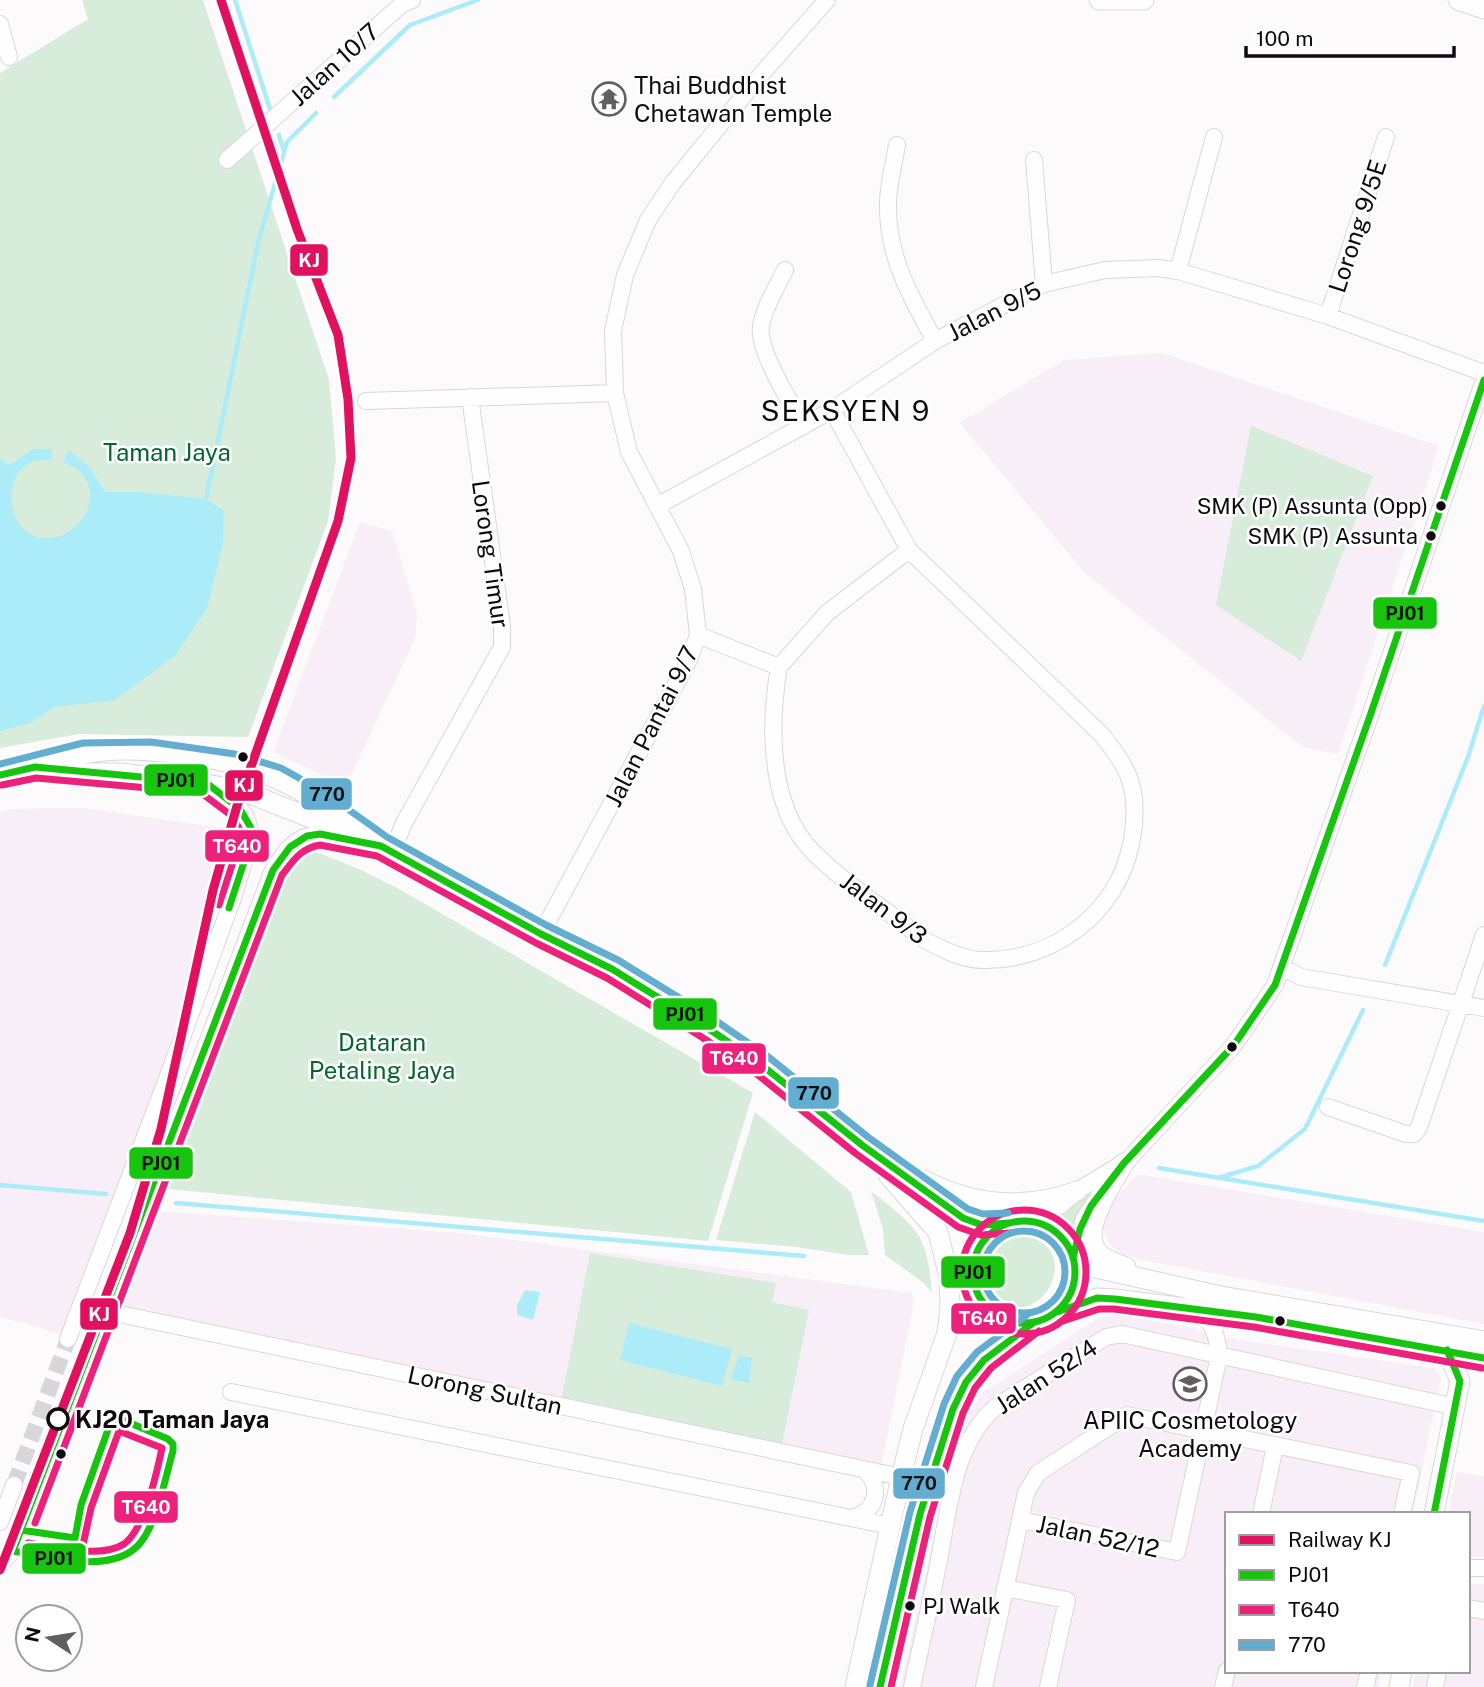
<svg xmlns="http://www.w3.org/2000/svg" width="1484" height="1687" viewBox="0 0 1484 1687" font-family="'Public Sans',sans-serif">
  <rect width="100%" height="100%" fill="#fdfafc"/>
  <path fill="#f8eef7" d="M1162,353L1439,446L1338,754L1302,747L1085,573L960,423L1064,360Z
    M360,522L392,531L417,613L415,639L346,786L273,752Z
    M83,808L215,827L226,863L153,1098L65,1335L0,1317V812L10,809Z
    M1138,1174L1484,1232V1324L1142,1260L1123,1254L1112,1247L1106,1237L1102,1225V1216L1115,1198Z
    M157,1211L460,1233L912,1293L914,1303L881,1468L121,1311Z
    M1121,1315L1194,1328L1211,1336L1434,1368L1441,1376L1413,1514H1227V1671H1381L1378,1687H900L957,1434L982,1393L1099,1318Z
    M1457,1472L1484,1476V1557H1468V1514H1448Z
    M1468,1584H1484V1687H1413L1416,1671H1468Z"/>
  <path fill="#d7ecda" d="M82,0H203L329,380L336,458L328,521L248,737L79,734L0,748V73L88,19Z
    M1251,426L1373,476L1301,661L1216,605Z
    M313,851L357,868L399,889L753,1093L708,1241L169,1189L292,865L305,854Z
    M755,1112L851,1192L869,1255H848L796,1247L716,1240Z
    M1104,1183L1075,1240L1060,1225L1042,1216L1076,1202Z
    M871,1191C917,1228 927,1232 932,1293L924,1283L885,1255L883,1229Z
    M1027,1236C1092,1254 1028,1343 993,1293C981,1276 993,1246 1011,1238C1016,1236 1022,1236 1027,1236Z
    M590,1253L776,1283L772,1302L809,1310L782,1444L561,1401Z"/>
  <path fill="#acecf8" d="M34,449H53L51,459C46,460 40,460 35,461C0,473 5,533 42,538C75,542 106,501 81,473C77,468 69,465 63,462L69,450L90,468L105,492H138L206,499L224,511L223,544L207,608L175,656L115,700L55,707L29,723L0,731V459L9,465Z
    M525,1290L540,1292L533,1320L517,1315V1305Z
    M629,1323L732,1349L722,1386L620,1360Z
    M739,1355L752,1358L749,1383L731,1379Z"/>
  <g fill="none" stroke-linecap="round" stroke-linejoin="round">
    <path stroke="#acecf8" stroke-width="4.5" d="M235,0L270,109
      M334,97L410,25L478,0
      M279,135L284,151
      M206,499L259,239L287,142L316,113
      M1385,965L1468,757L1484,706
      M1159,1168L1484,1221
      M1218,1178L1258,1166L1305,1129L1363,1010
      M0,1185L106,1194
      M176,1203L804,1256"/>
    <path stroke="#d9d6d9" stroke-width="16" stroke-dasharray="16 8" stroke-linecap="butt" d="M14,1485L68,1339
      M35,1494L91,1348"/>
    <defs>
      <path id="minor" d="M0,24L9,57
        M897,145C894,164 888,185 888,204C887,256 911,298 935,341
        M227,160L401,5L412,0
        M1034,160L1044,284
        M785,270C777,287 764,307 761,326C757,350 791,403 804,426
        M1178,271L1214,137
        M1328,316L1386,137
        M366,401L615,393
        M657,506L832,410L935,341L1044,284L1105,270L1158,268L1178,271L1328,316L1484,373
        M698,635L779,667C769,726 768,806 813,852C846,885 887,910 923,939C941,949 963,960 983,960C1054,961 1117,913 1131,844C1135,823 1137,801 1130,780C1124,763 1113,749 1102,735L909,550L832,410
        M779,667L827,613L909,550
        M392,852L404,823L502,647V626L470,397
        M541,934L689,660L698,635L693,589L681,551L629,452L615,393L613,331L625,275L648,220L672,184L758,78L827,0
        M1283,968L1301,977L1484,1008
        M1328,1107L1406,1134H1414L1419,1127L1484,935
        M1116,1173L1234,1045L1275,985L1371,713L1484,380
        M1020,1221L1036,1217L1061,1205L1077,1191L1123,1163
        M1073,1258L1084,1219L1099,1196
        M105,1311L901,1477
        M68,1339L168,1076L233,898L245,859L251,833L246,817L240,809L209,785
        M91,1348L273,870C296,833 307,831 348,839
        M231,1392L890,1526
        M1261,1514L1275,1446
        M852,1518C876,1512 883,1488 865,1470
        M1020,1520L1177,1552L1219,1356C1217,1333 1213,1322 1195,1308
        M0,1522L14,1485
        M0,1564L13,1551L35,1494
        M1468,1568H1484
        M1005,1588L1067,1600L1048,1687
        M1468,1608L1484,1611
        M912,1687C921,1646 930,1606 938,1565C949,1512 952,1443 997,1406L1106,1337L1122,1334L1456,1407
        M984,1687L1026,1493L1038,1473L1127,1415L1411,1473L1402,1514
        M1223,1687L1227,1671
        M1365,1687L1369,1671
        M1435,1687L1438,1671"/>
      <path id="major" d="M1099,0H1144
        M1458,0L1484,9
        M35,767L84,773H121L195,782L240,790L381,846L541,934L612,969L706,1027L759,1063L862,1145L963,1218L982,1225L1009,1223
        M0,775C28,769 55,759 83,754C134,743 230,757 277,779C305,791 330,809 354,827
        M1124,1163C1113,1184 1080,1228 1097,1251C1103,1260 1117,1263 1126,1267
        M924,1180C973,1206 1026,1210 1077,1191
        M973 1272a51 51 0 1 1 102 0a51 51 0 1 1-102 0Z
        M1073,1258L1082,1265L1221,1296L1484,1341
        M1057,1312L1097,1298L1115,1299L1256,1317L1484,1358
        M1434,1514L1460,1381L1447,1350
        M855,1687L901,1477L913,1429L947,1333L950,1308L949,1277L938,1232L888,1175
        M880,1687L920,1514L953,1409L966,1382L984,1360L1033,1323
        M1399,1687L1402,1671"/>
    </defs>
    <use href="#minor" stroke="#dcd6db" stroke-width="18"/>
    <use href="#major" stroke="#dcd6db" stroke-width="21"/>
    <use href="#minor" stroke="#fffeff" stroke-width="16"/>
    <use href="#major" stroke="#fffeff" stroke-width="19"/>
    <defs>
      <path id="bus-1" d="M0,775L35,767L195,782L209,785L240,809L251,828L245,859L229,908
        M973 1272a51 51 0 1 1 102 0a51 51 0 1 1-102 0Z
        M1073,1258L1080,1229L1091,1206L1124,1163L1234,1045L1275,985L1371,713L1484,380
        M1057,1312L1097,1298L1115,1299L1256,1317L1484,1358
        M123,1420L168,1439L173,1444V1451C165,1478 158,1520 141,1542C115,1576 48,1557 13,1551L21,1530L75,1538L81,1505L109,1427L113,1421Z
        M1434,1514L1460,1381L1447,1350
        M21,1530L273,870L290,847L307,836L320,834L381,846L541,934L612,969L706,1027L759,1063L862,1145L963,1218L982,1225L1009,1223
        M880,1687L920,1514L953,1409L966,1382L984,1360L1033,1323"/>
      <path id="bus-2" d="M2,785L36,778L193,792L204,795L232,816L240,830L235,856L219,905
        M962 1272a62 62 0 1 1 124 0a62 62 0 1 1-124 0Z
        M1060,1322L1099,1309H1114L1254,1327L1482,1368
        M119,1431L162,1448C157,1472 144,1530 124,1544C101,1559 53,1547 28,1543C43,1545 69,1554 83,1545L91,1508Z
        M35,1523L282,875C293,861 301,848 320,845L377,856L536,943L607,978L700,1036L753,1071L855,1153L958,1227L981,1235L1010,1233
        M891,1687L930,1517L963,1413L975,1388L991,1368L1039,1331"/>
      <path id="bus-3" d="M0,764L83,743L151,742L235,754L281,768L324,792L387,837L546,925L618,960L712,1018L766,1055L868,1137L968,1209L983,1214L1008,1213
        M983 1272a41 41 0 1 1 82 0a41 41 0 1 1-82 0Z
        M870,1685L910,1512L944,1404L957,1376L977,1352L1027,1315"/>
    </defs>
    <use href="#bus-1" stroke="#fff" stroke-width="12"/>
    <use href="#bus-2" stroke="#fff" stroke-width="12"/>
    <use href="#bus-3" stroke="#fff" stroke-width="12"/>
    <use href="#bus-1" stroke="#17c50e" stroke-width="7"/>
    <use href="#bus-2" stroke="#ed207b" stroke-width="7"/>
    <use href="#bus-3" stroke="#62add0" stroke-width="7"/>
    <defs>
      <path id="rail-1" d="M0,1570L130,1233L161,1129L213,890L237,806L338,521L351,458L348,399L338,335L297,229L221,0"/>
    </defs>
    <use href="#rail-1" stroke="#fff" stroke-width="14"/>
    <use href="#rail-1" stroke="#e0115f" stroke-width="9"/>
  </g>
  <defs>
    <symbol id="temple-ring" viewBox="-11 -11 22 22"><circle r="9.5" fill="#fff" stroke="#635e63" stroke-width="1.5"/><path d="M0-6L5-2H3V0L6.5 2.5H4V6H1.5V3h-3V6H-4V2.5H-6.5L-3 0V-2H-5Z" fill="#635e63"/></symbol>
    <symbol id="university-ring" viewBox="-11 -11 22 22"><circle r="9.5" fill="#fff" stroke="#635e63" stroke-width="1.5"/><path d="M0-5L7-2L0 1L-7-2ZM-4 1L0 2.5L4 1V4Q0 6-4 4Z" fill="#635e63"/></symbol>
  </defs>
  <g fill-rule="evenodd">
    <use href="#temple-ring" x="590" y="80" width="38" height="38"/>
    <use href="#university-ring" x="1171" y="1365" width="38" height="38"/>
  </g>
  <g fill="#100a10" stroke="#fff" stroke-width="2.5">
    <circle cx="1441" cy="506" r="6"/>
    <circle cx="1431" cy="536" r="6"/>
    <circle cx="243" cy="757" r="6"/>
    <circle cx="1232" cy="1047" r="6"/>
    <circle cx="1280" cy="1321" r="6"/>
    <circle cx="61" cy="1454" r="6"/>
    <circle cx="910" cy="1606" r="6"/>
  </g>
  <circle fill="#fff" stroke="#100a10" stroke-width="3.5" cx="58" cy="1419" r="10"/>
  <g text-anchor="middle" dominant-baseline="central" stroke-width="5" stroke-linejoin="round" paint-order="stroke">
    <g font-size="22" fill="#100a10" stroke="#fff" text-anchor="end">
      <text x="1428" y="506">SMK (P) Assunta (Opp)</text>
      <text x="1418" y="536">SMK (P) Assunta</text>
      <text x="923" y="1606" text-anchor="start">PJ Walk</text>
    </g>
    <g font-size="24" fill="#100a10" stroke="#fff">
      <text transform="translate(334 64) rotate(-42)">Jalan 10/7</text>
      <text transform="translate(1357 226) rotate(-72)">Lorong 9/5E</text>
      <text transform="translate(994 311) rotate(-27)">Jalan 9/5</text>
      <text transform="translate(491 554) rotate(82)">Lorong Timur</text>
      <text transform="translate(651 726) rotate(-63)">Jalan Pantai 9/7</text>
      <text transform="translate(884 908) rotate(37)">Jalan 9/3</text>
      <text transform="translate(1046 1376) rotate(-33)">Jalan 52/4</text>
      <text transform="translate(485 1390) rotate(12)">Lorong Sultan</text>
      <text transform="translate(1098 1536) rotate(12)">Jalan 52/12</text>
    </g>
    <g font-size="24" fill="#100a10" stroke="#fff" text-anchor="start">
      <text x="634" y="85">Thai Buddhist<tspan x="634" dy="28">Chetawan Temple</tspan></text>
      <text x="1190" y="1420" text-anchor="middle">APIIC Cosmetology<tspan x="1190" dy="28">Academy</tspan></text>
    </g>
    <g font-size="24" fill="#04672e" stroke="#fff">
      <text x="167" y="452">Taman Jaya</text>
      <text x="382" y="1042">Dataran<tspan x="382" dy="28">Petaling Jaya</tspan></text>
    </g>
    <g font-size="24" font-weight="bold" fill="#100a10" stroke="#fff" text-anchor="start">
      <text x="75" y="1419">KJ20 Taman Jaya</text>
    </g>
    <g font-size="28" letter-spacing="2" fill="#100a10" stroke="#fff">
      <text x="846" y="410">SEKSYEN 9</text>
    </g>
  </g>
  <g stroke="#fff" stroke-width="2.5">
    <rect x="289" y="243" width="40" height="34" rx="7" fill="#e0115f"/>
    <rect x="1372" y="596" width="66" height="34" rx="7" fill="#17c50e"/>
    <rect x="143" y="763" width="66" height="34" rx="7" fill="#17c50e"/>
    <rect x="224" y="769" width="40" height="33" rx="7" fill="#e0115f"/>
    <rect x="300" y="777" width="53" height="34" rx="7" fill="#62add0"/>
    <rect x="204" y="829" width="66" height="34" rx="7" fill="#ed207b"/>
    <rect x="652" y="997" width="66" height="34" rx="7" fill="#17c50e"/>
    <rect x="701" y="1042" width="66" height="33" rx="7" fill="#ed207b"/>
    <rect x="787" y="1076" width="53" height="34" rx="7" fill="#62add0"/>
    <rect x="128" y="1146" width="66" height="34" rx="7" fill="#17c50e"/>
    <rect x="940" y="1255" width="66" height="34" rx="7" fill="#17c50e"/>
    <rect x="79" y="1297" width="40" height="34" rx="7" fill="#e0115f"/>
    <rect x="950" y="1302" width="67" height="33" rx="7" fill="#ed207b"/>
    <rect x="892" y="1467" width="54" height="33" rx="7" fill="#62add0"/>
    <rect x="113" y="1490" width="66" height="34" rx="7" fill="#ed207b"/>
    <rect x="21" y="1542" width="66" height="33" rx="7" fill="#17c50e"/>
  </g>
  <g font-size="19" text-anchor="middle" font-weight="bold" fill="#fff">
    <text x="309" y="267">KJ</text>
    <text x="244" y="792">KJ</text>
    <text x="237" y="853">T640</text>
    <text x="734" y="1065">T640</text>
    <text x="99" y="1321">KJ</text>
    <text x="983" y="1325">T640</text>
    <text x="146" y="1514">T640</text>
  </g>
  <g font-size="19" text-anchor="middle" font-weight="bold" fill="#111">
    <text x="1405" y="620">PJ01</text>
    <text x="176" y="787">PJ01</text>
    <text x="327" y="801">770</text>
    <text x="685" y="1021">PJ01</text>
    <text x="814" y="1100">770</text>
    <text x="161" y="1170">PJ01</text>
    <text x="973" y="1279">PJ01</text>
    <text x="919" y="1490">770</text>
    <text x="54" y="1565">PJ01</text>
  </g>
  <rect x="1225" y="1512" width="245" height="161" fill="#ffffff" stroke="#9f9d9f" stroke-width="2"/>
  <rect x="1239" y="1535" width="35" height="10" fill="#e0115f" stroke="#9f9d9f" stroke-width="2"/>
  <text x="1288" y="1547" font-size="21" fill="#100a10">Railway KJ</text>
  <rect x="1239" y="1570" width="35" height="10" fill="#17c50e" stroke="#9f9d9f" stroke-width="2"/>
  <text x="1288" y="1582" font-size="21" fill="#100a10">PJ01</text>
  <rect x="1239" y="1605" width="35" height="10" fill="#ed207b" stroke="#9f9d9f" stroke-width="2"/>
  <text x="1288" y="1617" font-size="21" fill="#100a10">T640</text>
  <rect x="1239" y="1640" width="35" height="10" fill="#62add0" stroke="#9f9d9f" stroke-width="2"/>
  <text x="1288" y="1652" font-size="21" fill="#100a10">770</text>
  <g transform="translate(49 1638) rotate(282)"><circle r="33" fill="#ffffff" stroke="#9f9d9f" stroke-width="2"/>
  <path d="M0-5L12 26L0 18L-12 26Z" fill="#635e63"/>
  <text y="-10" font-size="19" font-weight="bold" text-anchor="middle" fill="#100a10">N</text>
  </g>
  <path d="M1246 46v10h208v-10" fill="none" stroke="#100a10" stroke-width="3.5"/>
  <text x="1256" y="46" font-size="21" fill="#100a10" stroke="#ffffff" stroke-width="5" paint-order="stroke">100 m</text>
</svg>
